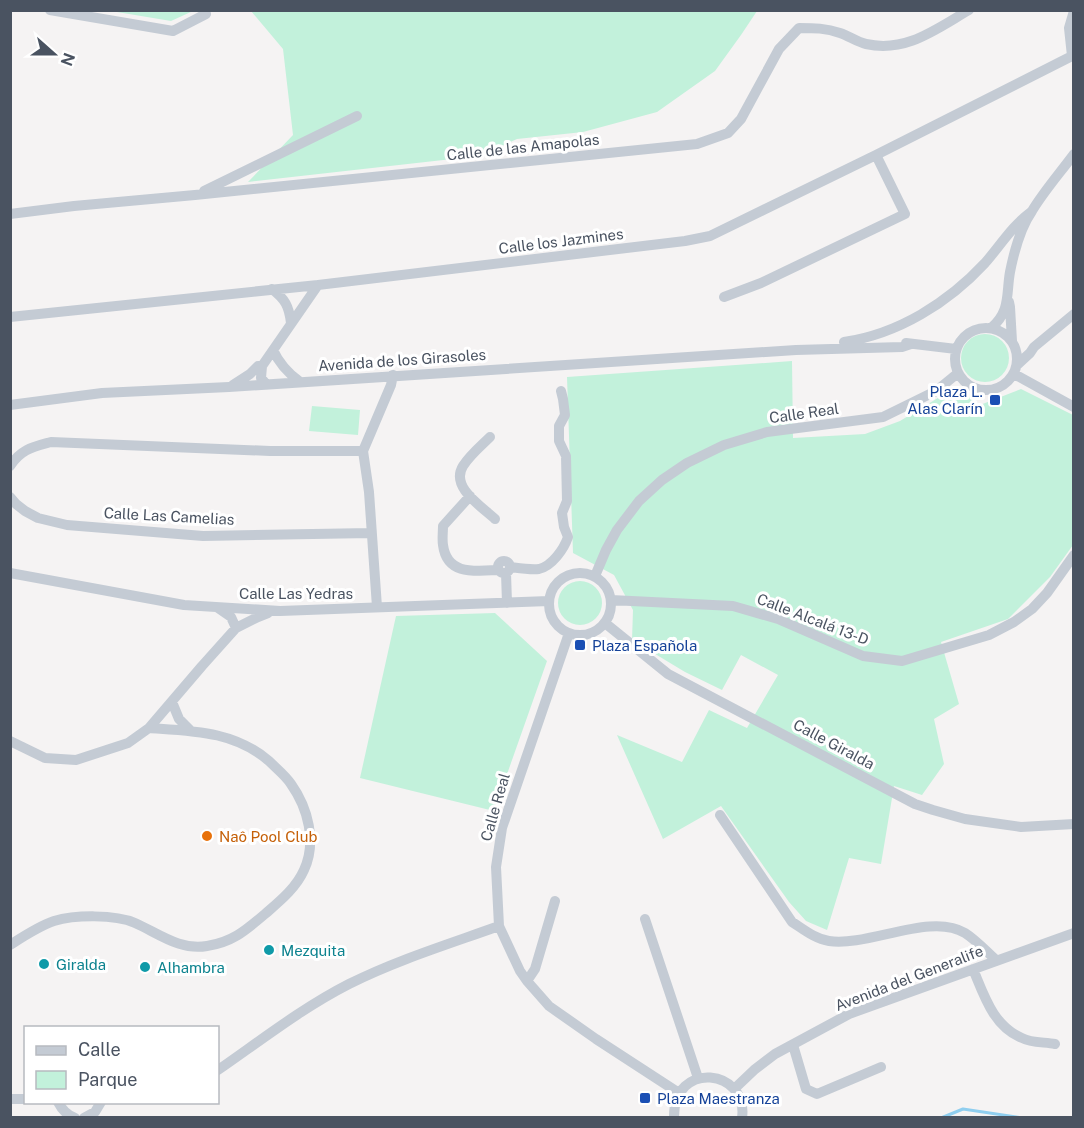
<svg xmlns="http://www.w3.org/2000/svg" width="1084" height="1128" viewBox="0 0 1084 1128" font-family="'Public Sans',sans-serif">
  <rect width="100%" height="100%" fill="#f5f3f3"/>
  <path fill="#c2f1db" d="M111,11H193L171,21Z
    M251,11H757L741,35L715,71L657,112L583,132L517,139L479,156L248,182L293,135L283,49Z
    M961 358a24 24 0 1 1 48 0a24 24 0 1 1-48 0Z
    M792,361L793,438L865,434L900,421L956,387L980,405L1021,389L1073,415V545L1050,577L1008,619L941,642L959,704L934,719L944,764L922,795L894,786L881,864L849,858L827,930L806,921L789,902L721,806L663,839L617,735L682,762L709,710L747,728L778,675L741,655L722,690L685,672L632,640L633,610L614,575L573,553L567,377Z
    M312,406L360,410L358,435L309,431Z
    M558 603a22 22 0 1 1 44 0a22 22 0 1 1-44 0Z
    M495,613L547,661L494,811L360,778L396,616Z"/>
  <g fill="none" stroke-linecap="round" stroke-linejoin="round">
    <path stroke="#8fceef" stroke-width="3" d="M941,1118L963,1109L1023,1118"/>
    <path stroke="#c4cbd4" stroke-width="10" d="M50,10L173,31L206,14
      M1072,56L1069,28L1074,11
      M204,191L357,116
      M10,214L74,206L195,195L697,144L728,133L741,119L779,49L799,28C814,28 826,28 840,33C849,36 857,42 866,44C906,53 936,29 969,10
      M272,289C285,299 289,306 291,323
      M724,297L761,283L905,214L876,155
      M1009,302L1010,307L1012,341
      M10,317L318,285L685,241L710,236L876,155L1074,55
      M955 359a31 31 0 1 1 62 0a31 31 0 1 1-62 0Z
      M991,328C1011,311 1006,294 1010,272C1014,252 1020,228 1032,211C1044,191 1060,173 1074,154
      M844,342C898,334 948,303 985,263C1000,246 1012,226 1031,212
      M906,343L956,349
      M273,350C279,363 288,373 299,381
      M1017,365L1030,353L1034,347L1074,314
      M1014,374L1074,407
      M266,384L261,378L262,366L318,285
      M233,385L250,374L258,366H262
      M10,405L102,393L229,387L796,350L902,347L911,344
      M490,437C481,446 470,455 463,466C450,487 481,506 495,519
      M10,466C21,449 33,447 51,442L270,451H363
      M470,496L443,526C443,532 442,539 443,545C447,576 476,571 498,570
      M10,497L16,504L25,511L38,518L67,525L203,536L371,533
      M498 567a6 6 0 1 1 12 0a6 6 0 1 1-12 0Z
      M510,567C518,568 530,570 539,569C552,566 564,549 568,537L564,527L562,513L567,501L566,456L559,441V426L565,415L563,399L561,391
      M549 604a31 31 0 1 1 62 0a31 31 0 1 1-62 0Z
      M10,573L184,605L280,611L549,601
      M506,573L507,603
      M595,576L606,550L617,530L639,501L662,480L687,463L724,445L767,432L883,417L936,391L958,373
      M611,600L733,606L778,619L863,656L902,661L989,635L1014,622L1032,609L1047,593L1074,555
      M377,607L369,492L363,451L391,385L393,375
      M218,608L231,617L236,628
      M605,623L668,674L915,804L933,810L965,819L1021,827L1074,824
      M569,633L502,828L496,867L499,926L520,971L527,981L549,1006L596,1039L679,1093
      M172,702L179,719L190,730
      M10,741L45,758L76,760L128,743L149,728L202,666L236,628L258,617L268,613
      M720,815L792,922C803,929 815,939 829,941C868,947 931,912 965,933C976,940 986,951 996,960
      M645,919L698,1078
      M10,945C24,936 39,926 54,921C74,915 115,914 135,923C158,933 180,951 207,946C233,942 246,930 265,914C280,901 296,888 304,870C317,842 308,808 291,784C286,776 276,768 269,761C234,731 193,731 149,728
      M973,969C984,995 993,1026 1022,1038C1031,1043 1045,1042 1055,1044
      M527,981L535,969L555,901
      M793,1045L806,1089L817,1094L881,1067
      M218,1070C260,1041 302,1008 349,984C397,960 449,944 499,926
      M734,1089L754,1070L775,1054L849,1014L1074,933
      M10,1099H26
      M58,1102C62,1110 67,1115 75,1118
      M84,1118L95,1112L101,1102
      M674,1118C673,1059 749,1069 742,1118"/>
  </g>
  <g fill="#1a4fb4" stroke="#fff" stroke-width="2">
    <rect x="989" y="394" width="12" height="12" rx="3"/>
    <rect x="574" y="639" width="12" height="12" rx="3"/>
    <rect x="639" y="1092" width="12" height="12" rx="3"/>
  </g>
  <circle fill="#e8710a" stroke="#fff" stroke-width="2" cx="207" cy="836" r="6"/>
  <g fill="#0f9aa8" stroke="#fff" stroke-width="2">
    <circle cx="269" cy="950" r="6"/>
    <circle cx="44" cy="964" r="6"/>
    <circle cx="145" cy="967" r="6"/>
  </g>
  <g text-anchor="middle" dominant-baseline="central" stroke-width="6" stroke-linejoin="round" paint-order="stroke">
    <g font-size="15" fill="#4a5361" stroke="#fff">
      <text transform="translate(523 147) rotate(-6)">Calle de las Amapolas</text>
      <text transform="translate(561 241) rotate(-7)">Calle los Jazmines</text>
      <text transform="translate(402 360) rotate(-4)">Avenida de los Girasoles</text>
      <text transform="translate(804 413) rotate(-8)">Calle Real</text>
      <text transform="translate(169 516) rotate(3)">Calle Las Camelias</text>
      <text x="296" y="593">Calle Las Yedras</text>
      <text transform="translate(813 619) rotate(21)">Calle Alcalá 13-D</text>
      <text transform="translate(834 744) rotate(28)">Calle Giralda</text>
      <text transform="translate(495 807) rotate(-74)">Calle Real</text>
      <text transform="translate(909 978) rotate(-21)">Avenida del Generalife</text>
    </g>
    <g font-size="15" fill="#164399" stroke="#fff" text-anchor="start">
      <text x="983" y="391" text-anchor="end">Plaza L.<tspan x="983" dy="17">Alas Clarín</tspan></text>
      <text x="592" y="645">Plaza Española</text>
      <text x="657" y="1098">Plaza Maestranza</text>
    </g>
    <g font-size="15" fill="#c56008" stroke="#fff" text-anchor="start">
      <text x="219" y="836">Naô Pool Club</text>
    </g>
    <g font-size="15" fill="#0d838f" stroke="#fff" text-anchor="start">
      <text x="281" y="950">Mezquita</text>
      <text x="56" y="964">Giralda</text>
      <text x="157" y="967">Alhambra</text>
    </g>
  </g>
  <rect width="1084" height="1128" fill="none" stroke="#4a5361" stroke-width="24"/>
  <rect x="24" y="1026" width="195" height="78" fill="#ffffff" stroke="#b7bac0" stroke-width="1.5"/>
  <rect x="36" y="1046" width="30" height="9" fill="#c4cbd4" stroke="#b7bac0" stroke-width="1.5"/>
  <text x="78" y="1056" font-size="18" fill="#4a5361">Calle</text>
  <rect x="36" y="1071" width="30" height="18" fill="#c2f1db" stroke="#b7bac0" stroke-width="1.5"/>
  <text x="78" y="1086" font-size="18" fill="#4a5361">Parque</text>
  <g transform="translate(54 54) rotate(111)" stroke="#ffffff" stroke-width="4.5" paint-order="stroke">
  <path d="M0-4.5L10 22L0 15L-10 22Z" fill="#4a5361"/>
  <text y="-9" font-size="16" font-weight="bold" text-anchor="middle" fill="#4a5361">N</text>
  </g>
</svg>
